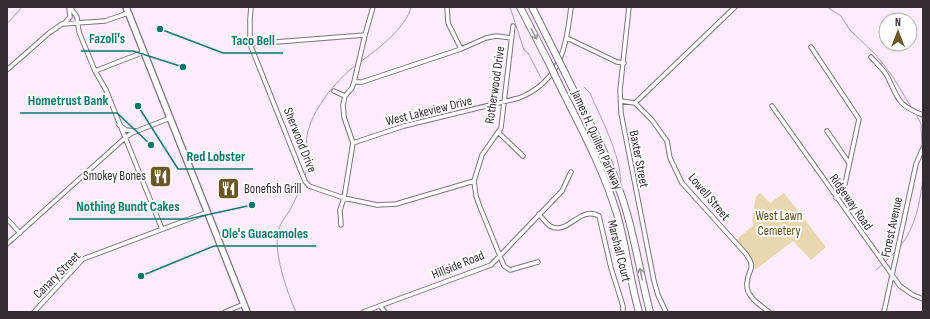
<svg xmlns="http://www.w3.org/2000/svg" width="930" height="319" viewBox="0 0 930 319" font-family="'Sofia Sans Condensed',sans-serif">
  <rect width="100%" height="100%" fill="#fcecfd"/>
  <path fill="#e8d8af" d="M760,193L770,203L784,193L826,247L811,260L793,241L755,270L751,257L736,240L755,224L752,221L756,196Z"/>
  <g fill="none" stroke-linecap="round" stroke-linejoin="round">
    <path stroke="#b299b4" stroke-width="1" d="M510,7L524,50L528,53L541,78
      M827,7L841,16L850,30L876,55L893,77L913,110
      M7,24L22,7
      M360,62C377,50 407,27 411,7
      M584,87L590,93C602,121 619,151 621,182
      M916,114L921,124L922,147
      M305,177C307,168 308,160 308,152C307,146 306,142 307,136C311,111 336,80 356,65
      M899,247C916,229 920,201 923,178
      M885,262L896,251
      M876,270L883,264
      M296,312C287,292 272,250 279,228C281,222 286,216 290,210C295,201 299,191 303,182"/>
    <defs>
      <path id="street" d="M70,7L77,17L79,32L95,71L106,90L162,229
        M251,7L250,19V44L302,174L305,181L309,186L315,188L344,198L377,205L396,204L474,181
        M447,7L448,23L461,49
        M629,7L620,90L621,113L654,281L658,295L666,312
        M64,24L70,17L69,7
        M513,26L501,128L482,155L474,181L476,196L480,207L504,266L510,270L538,262
        M567,38L617,62L624,63
        M250,44L365,35
        M811,47L859,119L845,184L842,191L836,198
        M871,57C876,63 882,68 886,74C899,98 895,104 923,115
        M8,69L49,33L62,24L105,21L128,13
        M95,71L144,52
        M354,82H362L461,49L486,38L496,36L512,38
        M334,91L345,96
        M621,101L635,103L652,120L667,141L670,158L682,183L746,254C757,270 748,268 747,283C745,296 760,305 769,312
        M635,103L735,7
        M772,106L900,286L913,295L923,299
        M119,125L126,130L136,131
        M827,131L849,163
        M498,132L523,156
        M353,143L404,126L519,98C561,81 566,47 571,7
        M539,214C542,218 546,223 550,226C568,236 580,205 599,216L611,268L623,306V312
        M7,219L20,233
        M341,225L340,210L344,198L353,143L344,117L343,105L345,96L352,88L354,82L365,35L373,7
        M7,244L126,137L132,133L170,118
        M380,306L385,312
        M34,312L83,259L208,212
        M225,312L244,304
        M363,312L491,265L562,191L571,172
        M884,312L916,164L923,148"/>
      <path id="primary" d="M126,7L247,312"/>
      <path id="highway" d="M520,7L548,61
        M532,7L554,51
        M565,73C587,118 612,162 626,210C636,244 641,278 650,312
        M559,84C580,126 603,168 617,214C626,246 630,280 639,312"/>
    </defs>
    <use href="#street" stroke="#7f7180" stroke-width="5.5"/>
    <use href="#primary" stroke="#7f7180" stroke-width="8"/>
    <use href="#highway" stroke="#7f7180" stroke-width="8"/>
    <use href="#street" stroke="#fff" stroke-width="3.5"/>
    <use href="#primary" stroke="#fff" stroke-width="5.5"/>
    <use href="#highway" stroke="#fff" stroke-width="6"/>
    <defs>
      <path id="highway-bridge" d="M554,51L565,73
        M548,61L559,84"/>
    </defs>
    <use href="#highway-bridge" stroke="#7f7180" stroke-width="8" stroke-linecap="butt"/>
    <use href="#highway-bridge" stroke="#fff" stroke-width="6"/>
  </g>
  <defs><path id="oneway-shaft" d="M-6 0H5M1.5-3L5.5 0L1.5 3" fill="none" stroke-width="1.6" stroke-linecap="round" stroke-linejoin="round"/></defs>
  <g stroke="#999699">
    <use href="#oneway-shaft" transform="translate(534 34) rotate(63)"/>
    <use href="#oneway-shaft" transform="translate(641 274) rotate(-102)"/>
  </g>
  <defs>
    <symbol id="restaurant-square" viewBox="-11 -11 22 22"><rect x="-9" y="-9" width="18" height="18" rx="4" fill="#695725" stroke="#fff"/><path d="M-5-6h1v4h1v-4h1v4h1v-4h1v5L-1.5 .5V6h-2V.5L-5-1ZM5-6V6H3V1.5H1.5Q1.5-4 5-6Z" fill="#fff"/></symbol>
  </defs>
  <g fill-rule="evenodd">
    <use href="#restaurant-square" x="148" y="164" width="25" height="25"/>
    <use href="#restaurant-square" x="216" y="176" width="25" height="25"/>
  </g>
  <g text-anchor="middle" dominant-baseline="central" stroke-width="4" stroke-linejoin="round" paint-order="stroke">
    <g font-size="13" fill="#332d33" stroke="#fff">
      <text transform="translate(495 85) rotate(-82)">Rotherwood Drive</text>
      <text transform="translate(429 111) rotate(-14)">West Lakeview Drive</text>
      <text transform="translate(300 140) rotate(68)">Sherwood Drive</text>
      <text transform="translate(597 140) rotate(66)">James H. Quillen Parkway</text>
      <text transform="translate(639 159) rotate(79)">Baxter Street</text>
      <text transform="translate(709 197) rotate(50)">Lowell Street</text>
      <text transform="translate(851 202) rotate(55)">Ridgeway Road</text>
      <text transform="translate(892 227) rotate(-78)">Forest Avenue</text>
      <text transform="translate(619 251) rotate(76)">Marshall Court</text>
      <text transform="translate(458 265) rotate(-22)">Hillside Road</text>
      <text transform="translate(57 275) rotate(-45)">Canary Street</text>
    </g>
    <g font-size="13" fill="#332d33" stroke="#fff" text-anchor="end">
      <text x="146" y="176">Smokey Bones</text>
      <text x="244" y="189" text-anchor="start">Bonefish Grill</text>
    </g>
    <g font-size="13" fill="#5e4c18" stroke="#fff">
      <text x="779" y="216">West Lawn<tspan x="779" dy="15">Cemetery</tspan></text>
    </g>
  </g>
  <path fill="none" stroke="#0f766e" stroke-width="1.5" d="M183 67L133 51H81M160 29L223 53H283M151 145L117 113H20M138 106L178 169H253M252 205L188 219H69M141 276L214 246H316"/>
  <g fill="#0f766e" stroke="#fff" stroke-width="1.5">
    <circle cx="183" cy="67" r="4"/>
    <circle cx="160" cy="29" r="4"/>
    <circle cx="151" cy="145" r="4"/>
    <circle cx="138" cy="106" r="4"/>
    <circle cx="252" cy="205" r="4"/>
    <circle cx="141" cy="276" r="4"/>
  </g>
  <g font-size="14" text-anchor="middle" font-weight="bold" fill="#0f766e" stroke="#fff" stroke-width="4" stroke-linejoin="round" paint-order="stroke">
    <text x="107" y="43">Fazoli's</text>
    <text x="253" y="45">Taco Bell</text>
    <text x="68" y="105">Hometrust Bank</text>
    <text x="216" y="161">Red Lobster</text>
    <text x="128" y="211">Nothing Bundt Cakes</text>
    <text x="265" y="238">Ole's Guacamoles</text>
  </g>
  <rect width="930" height="319" fill="none" stroke="#332d33" stroke-width="16"/>
  <g transform="translate(898 32)"><circle r="19" fill="#ffffff" stroke="#adabad"/>
  <path d="M0-3L7 15L0 10L-7 15Z" fill="#695725"/>
  <text y="-6" font-size="11" font-weight="bold" text-anchor="middle" fill="#332d33">N</text>
  </g>
</svg>
